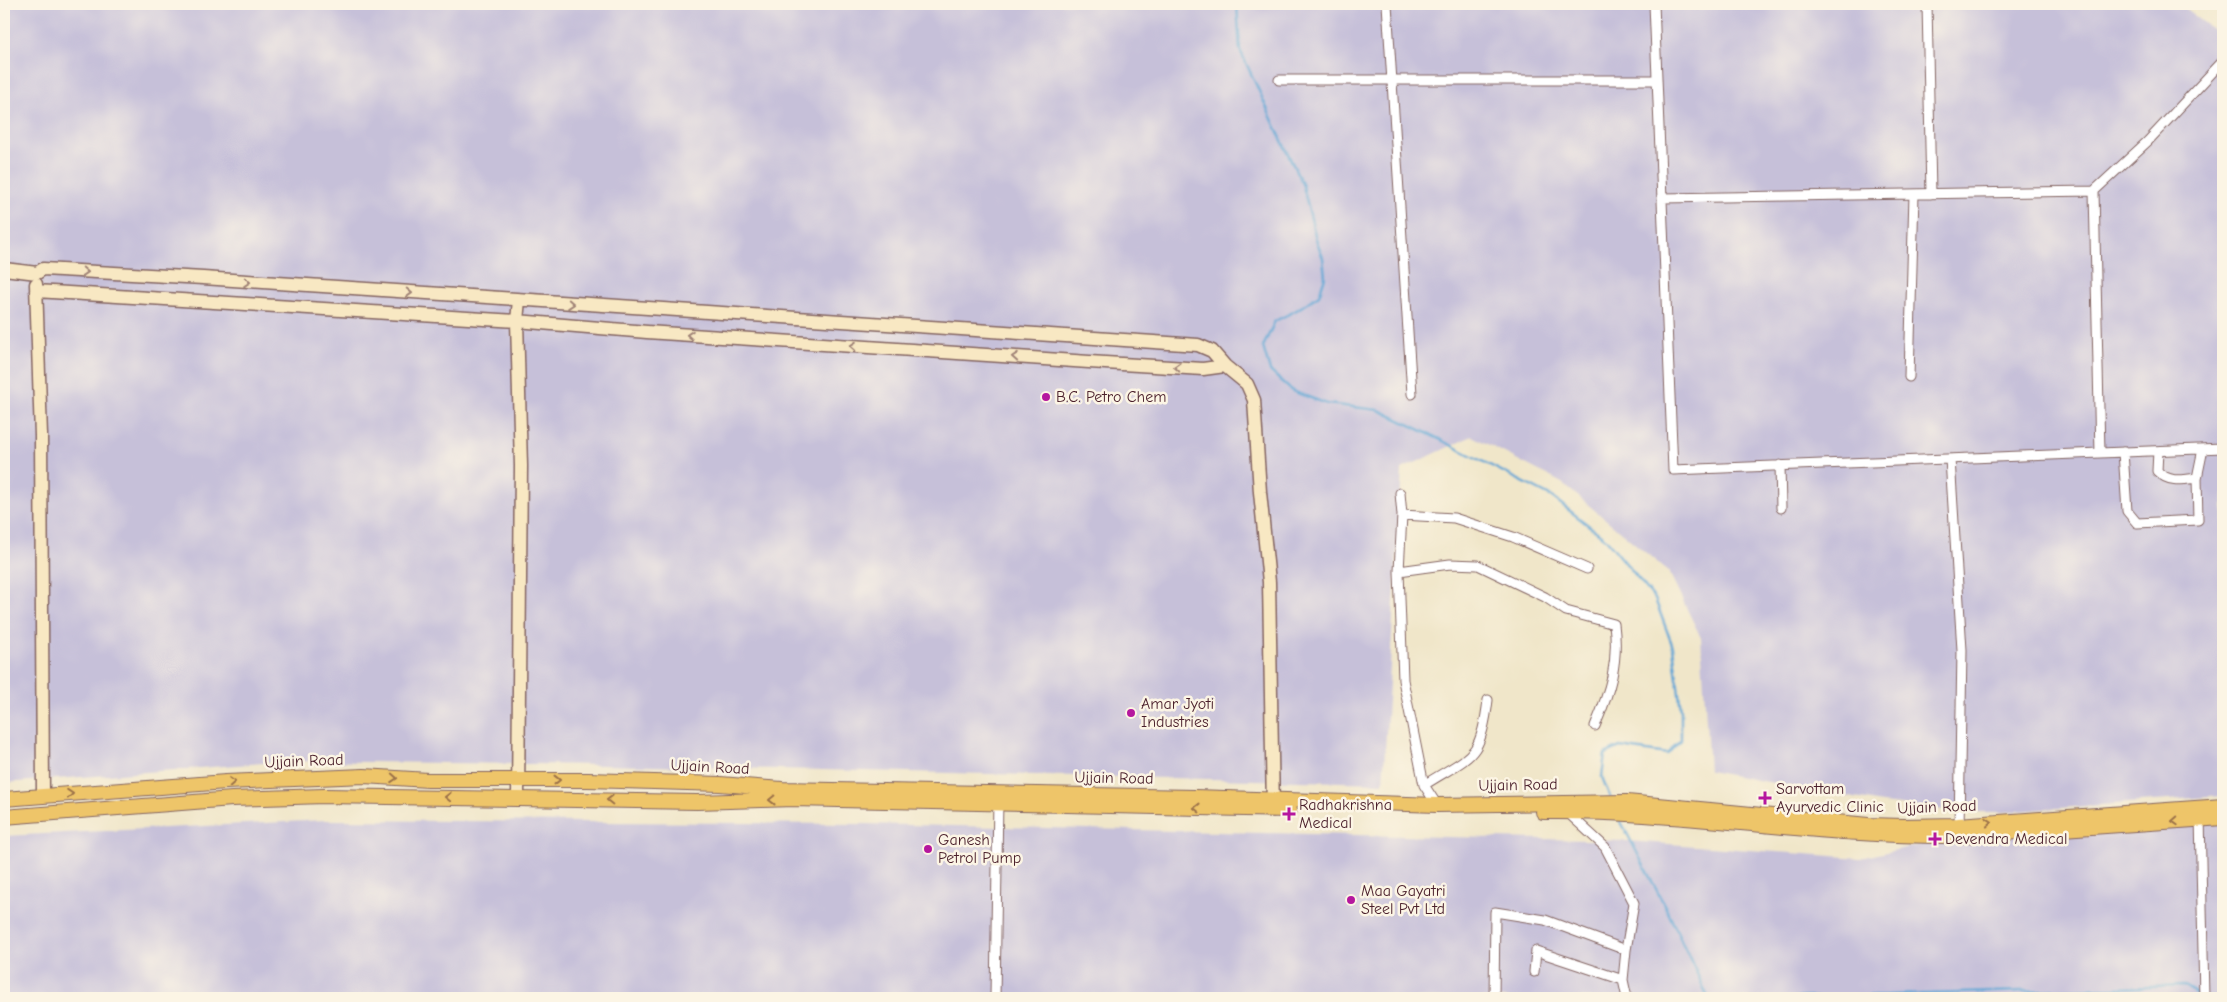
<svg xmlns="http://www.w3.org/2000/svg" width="2227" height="1002" viewBox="0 0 2227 1002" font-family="'Comic Neue',sans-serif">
  <rect width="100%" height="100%" fill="#fcf5e5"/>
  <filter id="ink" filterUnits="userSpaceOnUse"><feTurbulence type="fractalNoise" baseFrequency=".02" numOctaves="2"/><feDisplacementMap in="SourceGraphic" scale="10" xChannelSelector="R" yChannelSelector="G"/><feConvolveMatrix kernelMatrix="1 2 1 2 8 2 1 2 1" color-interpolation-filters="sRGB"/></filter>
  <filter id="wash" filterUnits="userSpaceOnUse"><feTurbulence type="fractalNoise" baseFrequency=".0096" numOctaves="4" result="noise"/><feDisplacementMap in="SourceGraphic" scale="20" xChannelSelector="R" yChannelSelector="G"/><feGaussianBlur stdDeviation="1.12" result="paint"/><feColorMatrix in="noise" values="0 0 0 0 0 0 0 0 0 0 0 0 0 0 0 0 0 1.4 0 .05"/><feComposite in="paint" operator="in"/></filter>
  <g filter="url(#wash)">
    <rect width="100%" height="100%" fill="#f0e6c9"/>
    <path fill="#c6c0d9" d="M4,4H2179L2223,37V796L2005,812H1964L1882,803L1709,771L1701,638L1669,572L1562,483L1472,436L1402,469L1383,783L602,765L289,761L4,783Z
      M2223,818V998H4V836L325,820L865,824L1628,841L1860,858L1952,838Z"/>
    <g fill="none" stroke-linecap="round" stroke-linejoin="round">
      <path stroke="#5fa5d5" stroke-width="2.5" d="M1237,4L1240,50L1303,186L1316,239L1323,258L1325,277L1319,295L1295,311L1275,321L1263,347L1270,371L1292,391L1327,404L1379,410L1439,439L1552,497L1606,539L1655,599L1673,647L1681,710V740L1667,754L1620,747L1605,754L1602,777L1610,797
        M1619,818L1668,912L1708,997L1715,998
        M1794,998L2184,986L2202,997
        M2207,998H2223"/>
    </g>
  </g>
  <g filter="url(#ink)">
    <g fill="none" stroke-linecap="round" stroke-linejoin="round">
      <defs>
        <path id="street" d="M1387,4L1412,394
          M1654,4L1673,470L2223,448
          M1927,4L1931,194
          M1279,80H1657
          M2094,191L2100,453
          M1662,198L2094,191L2148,141L2223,61
          M1909,377L1914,194
          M2158,451L2157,471C2169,483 2182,480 2197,478
          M2123,452L2127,511L2137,523L2198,520L2197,478L2203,449
          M1950,459L1962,650L1959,828
          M1780,465L1781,508
          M1400,493L1402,515L1399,571L1403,680L1424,785L1437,805
          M1402,515L1454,518L1513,537L1587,569
          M1399,571L1450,564L1478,565L1545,597L1566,611L1614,624C1619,663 1610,691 1595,726
          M1424,785C1471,755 1481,760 1488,700
          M2200,816L2204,998
          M1626,950L1623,980L1627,998
          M1534,972L1536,951L1623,980
          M995,998L998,799
          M1494,998L1495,912L1545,920L1626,950L1634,903L1605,847L1567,812"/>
        <path id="secondary" d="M4,269L37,273L43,269L203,278L1198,345L1212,351L1225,366L1247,384L1254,400L1260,492L1269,582L1273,810
          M36,284L41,436L43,796
          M36,291L517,321L647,332L1089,362L1203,369L1225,366
          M518,798L521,466L517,321L519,300"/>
        <path id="primary" d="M4,799L226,782L364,776L428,780H588L720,784L782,789L1195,797L1437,805L1627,802L1868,825L1904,826L1958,825L2223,806
          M1543,812C1683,810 1821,838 1960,836L2223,818
          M4,817L232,799L324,796L697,802L793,799L1289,810"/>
      </defs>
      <use href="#street" stroke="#846562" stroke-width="11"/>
      <use href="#secondary" stroke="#846562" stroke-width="15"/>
      <use href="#primary" stroke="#846562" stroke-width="16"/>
      <use href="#street" stroke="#fff" stroke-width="9"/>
      <use href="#secondary" stroke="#f8e8c3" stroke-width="12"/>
      <use href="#primary" stroke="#eec569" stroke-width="14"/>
    </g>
    <defs><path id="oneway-chevron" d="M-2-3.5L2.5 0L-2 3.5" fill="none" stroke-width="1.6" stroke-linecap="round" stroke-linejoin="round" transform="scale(1.25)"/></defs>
    <g stroke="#a18477">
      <use href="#oneway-chevron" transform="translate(85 272) rotate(3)"/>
      <use href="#oneway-chevron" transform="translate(247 282) rotate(4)"/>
      <use href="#oneway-chevron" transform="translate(409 293) rotate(3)"/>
      <use href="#oneway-chevron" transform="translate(571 304) rotate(4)"/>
      <use href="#oneway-chevron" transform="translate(690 335) rotate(-176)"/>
      <use href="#oneway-chevron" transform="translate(853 346) rotate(-176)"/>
      <use href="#oneway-chevron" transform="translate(1015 357) rotate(-176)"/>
      <use href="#oneway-chevron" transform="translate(1177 367) rotate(-177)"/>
    </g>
    <g stroke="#9c724a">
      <use href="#oneway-chevron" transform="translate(394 778) rotate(4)"/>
      <use href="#oneway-chevron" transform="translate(557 780)"/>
      <use href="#oneway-chevron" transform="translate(232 782) rotate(-3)"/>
      <use href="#oneway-chevron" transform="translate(70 794) rotate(-4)"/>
      <use href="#oneway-chevron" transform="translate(448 797) rotate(-179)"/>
      <use href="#oneway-chevron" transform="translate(610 800) rotate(-179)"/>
      <use href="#oneway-chevron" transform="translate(772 800) rotate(179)"/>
      <use href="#oneway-chevron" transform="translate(1197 808) rotate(-179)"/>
      <use href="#oneway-chevron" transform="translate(2175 821) rotate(177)"/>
      <use href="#oneway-chevron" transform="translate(1989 822) rotate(-5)"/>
    </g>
  </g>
  <g fill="#b5179e" stroke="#fcf5e5" stroke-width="2">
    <circle cx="1046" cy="397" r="5"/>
    <circle cx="1131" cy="713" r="5"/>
    <path d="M1762.5 790.5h5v5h5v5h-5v5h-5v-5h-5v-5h5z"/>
    <path d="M1286.5 806.5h5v5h5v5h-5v5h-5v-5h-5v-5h5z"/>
    <path d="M1932.5 831.5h5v5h5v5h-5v5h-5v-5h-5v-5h5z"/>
    <circle cx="928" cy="849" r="5"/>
    <circle cx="1351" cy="900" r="5"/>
  </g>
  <g text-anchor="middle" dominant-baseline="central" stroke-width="5" stroke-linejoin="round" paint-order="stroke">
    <g font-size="16" fill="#4a1f2b" stroke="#fcf5e5" text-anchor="start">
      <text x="1056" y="397">B.C. Petro Chem</text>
      <text x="1141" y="704">Amar Jyoti<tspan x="1141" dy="18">Industries</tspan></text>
      <text x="1776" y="789">Sarvottam<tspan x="1776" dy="18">Ayurvedic Clinic</tspan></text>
      <text x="1299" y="805">Radhakrishna<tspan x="1299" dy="18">Medical</tspan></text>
      <text x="1945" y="839">Devendra Medical</text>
      <text x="938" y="840">Ganesh<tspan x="938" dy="18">Petrol Pump</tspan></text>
      <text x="1361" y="891">Maa Gayatri<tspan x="1361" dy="18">Steel Pvt Ltd</tspan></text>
    </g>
    <g font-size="16" fill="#4a1f2b" stroke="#fcf5e5">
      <text transform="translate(304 761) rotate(-2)">Ujjain Road</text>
      <text transform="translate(710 767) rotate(3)">Ujjain Road</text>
      <text transform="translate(1114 778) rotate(1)">Ujjain Road</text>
      <text transform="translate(1518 785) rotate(-1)">Ujjain Road</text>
      <text transform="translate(1937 807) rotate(-2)">Ujjain Road</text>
    </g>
  </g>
  <rect width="2227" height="1002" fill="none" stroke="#fcf5e5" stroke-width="20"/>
</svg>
